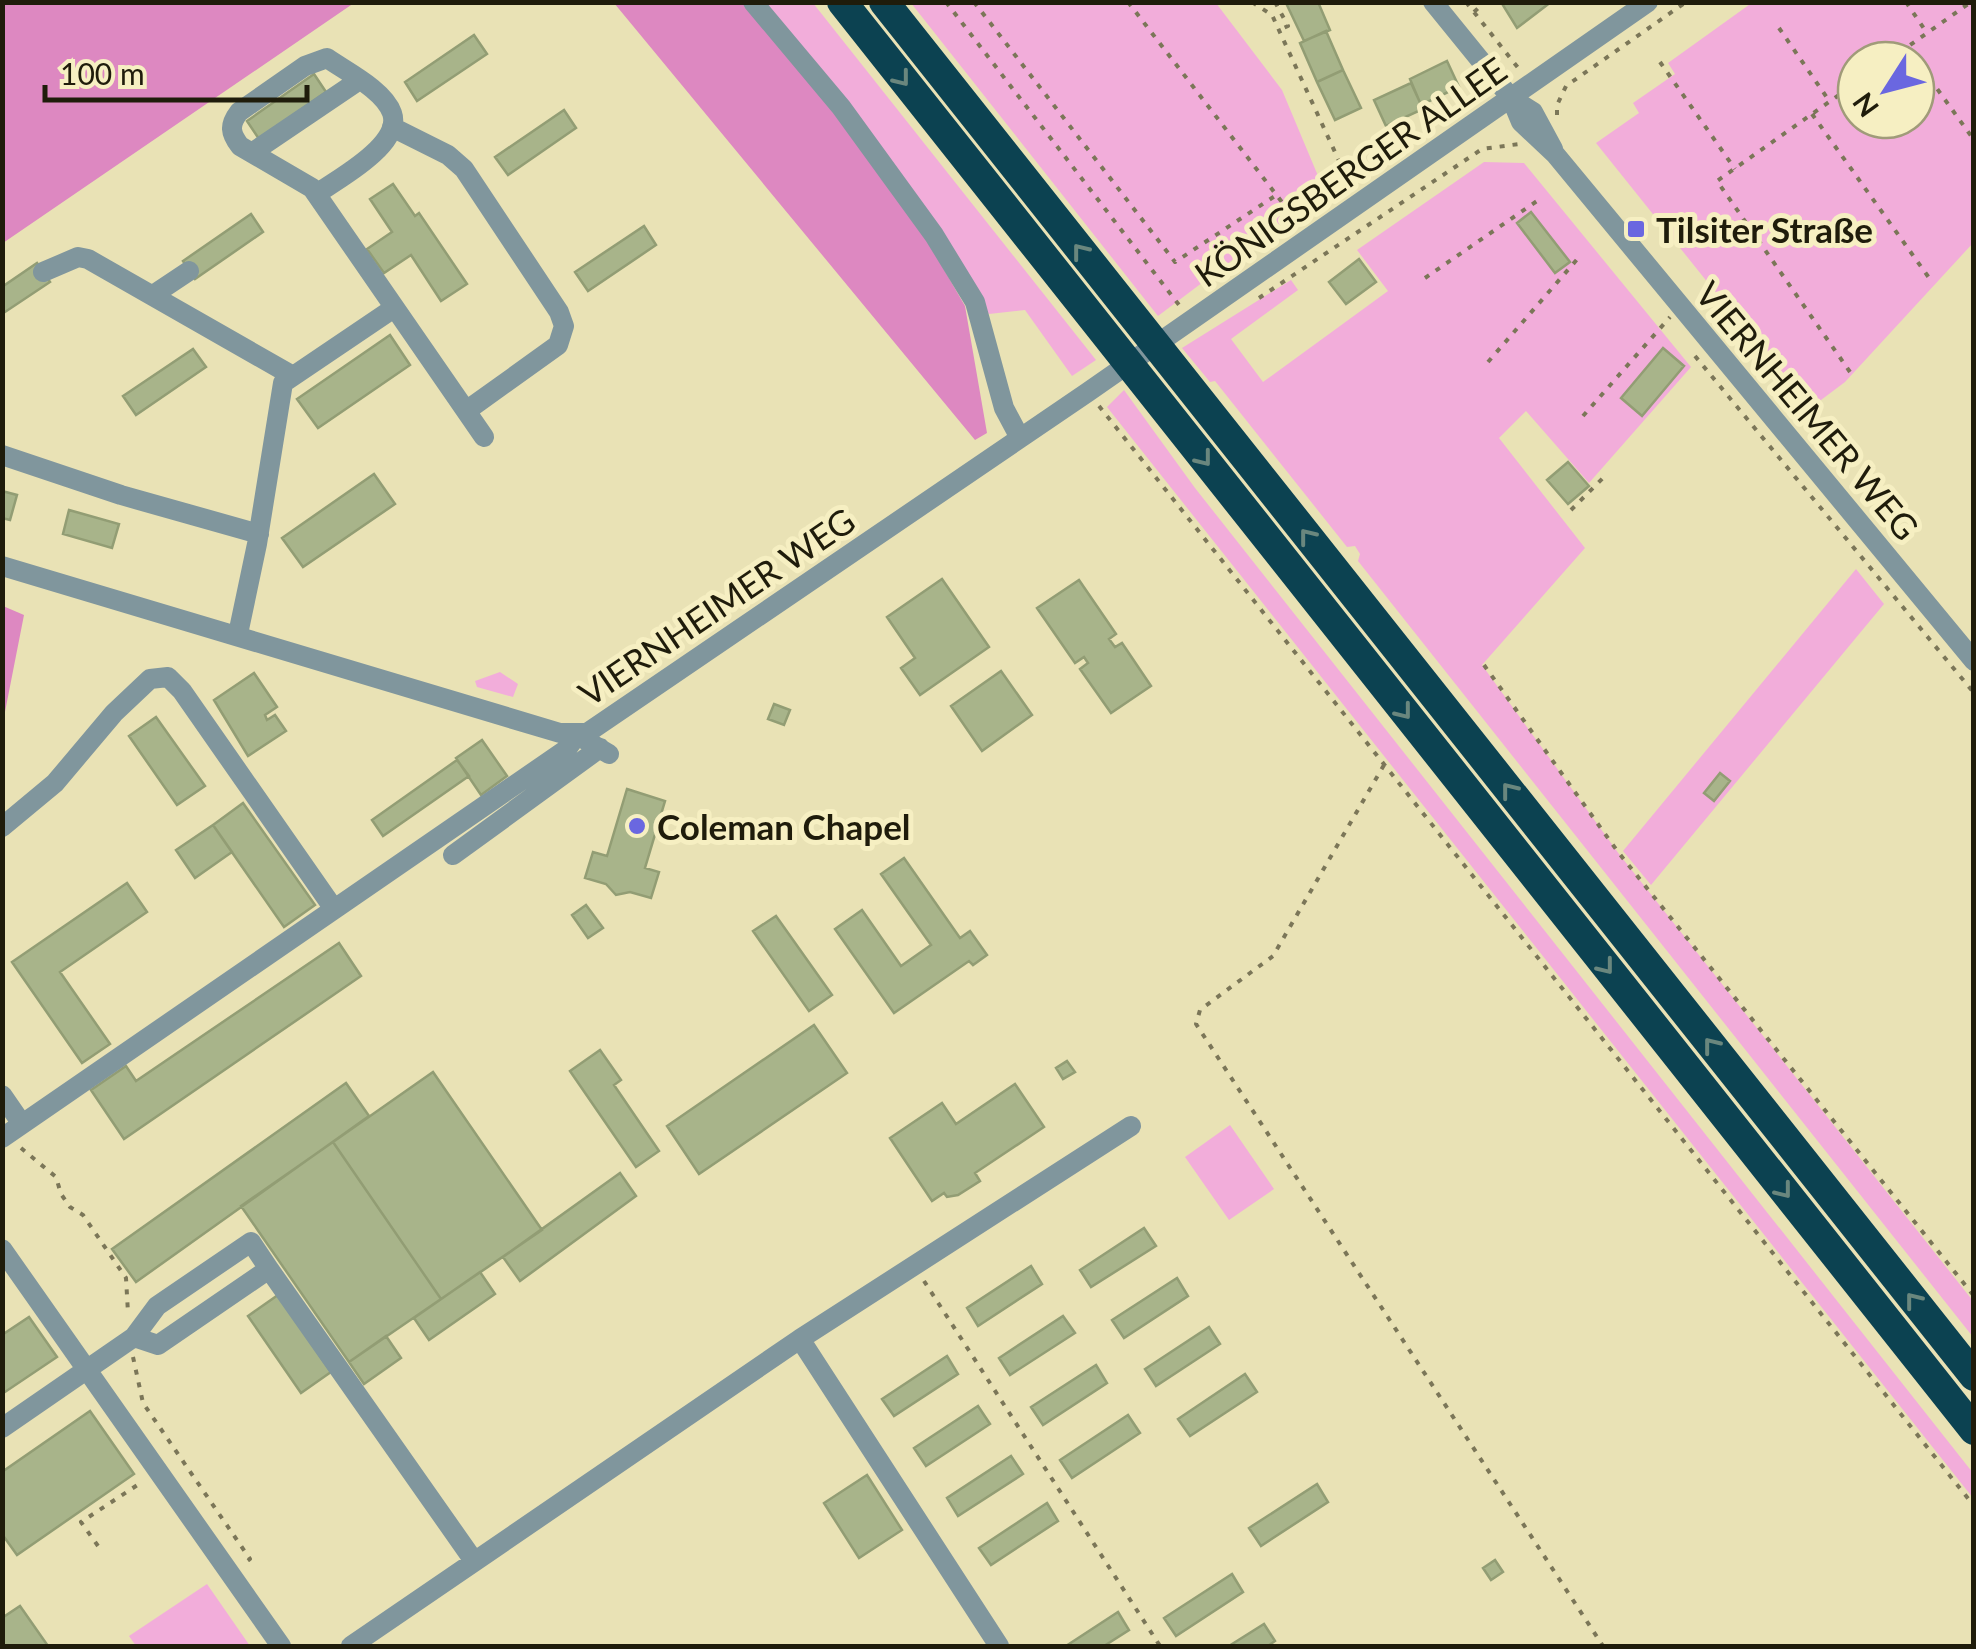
<svg xmlns="http://www.w3.org/2000/svg" width="1976" height="1649" viewBox="0 0 1976 1649" font-family="Lato,sans-serif">
  <rect width="100%" height="100%" fill="#e9e2b5"/>
  <path fill="#f2adda" fill-rule="evenodd" d="M1753,2L1973,3V243L1845,382L1809,409L1596,143L1639,113L1633,103L1675,74L1668,63ZM1856,60H1916V120H1856Z
    M761,3H813L1096,360L1072,376L1025,310L989,314Z
    M911,3H1216L1282,90L1321,183L1279,210L1284,221L1158,316Z
    M1484,162L1524,163L1691,367L1589,483L1526,411L1499,438L1585,548L1482,665L1619,854L1973,1301V1337L1358,561L1360,554L1355,546L1347,547L1215,381L1210,382L1182,348L1291,280L1298,290L1231,339L1263,382L1388,291L1357,250Z
    M1124,390L1195,488L1973,1473V1498L1107,407Z
    M1856,569L1884,604L1651,885L1623,851Z
    M500,672L518,684L513,697L477,687L475,681Z
    M1230,1125L1274,1189L1229,1220L1185,1157Z
    M207,1584L250,1646H136L129,1636Z"/>
  <path fill="#dd88c1" d="M3,2H354V3L3,243Z
    M614,3H745L836,111L927,240L965,306L987,433L975,440Z
    M3,606L24,615L3,722Z"/>
  <path fill="#a8b48a" stroke="#929d74" stroke-width="2.5" d="M1318,2L1330,30L1304,41L1286,3Z
    M1501,2H1551L1517,28Z
    M1326,31L1343,70L1317,82L1300,43Z
    M474,35L487,54L417,101L405,82Z
    M1447,61L1459,87L1421,105L1410,79Z
    M1343,70L1361,108L1335,120L1317,82Z
    M314,74L326,92L259,139L247,121Z
    M1411,83L1423,109L1386,126L1374,100Z
    M564,110L576,128L508,175L495,157Z
    M393,184L415,216L419,213L467,284L441,301L411,255L384,273L367,249L392,232L370,199Z
    M1531,212L1570,262L1555,273L1517,223Z
    M251,214L263,232L195,279L183,261Z
    M644,226L656,245L588,291L575,272Z
    M1359,259L1376,282L1346,304L1329,282Z
    M37,263L50,282L2,314V287Z
    M390,335L410,365L318,428L297,399Z
    M1663,348L1684,366L1642,416L1621,398Z
    M193,349L206,367L136,415L123,396Z
    M1568,462L1589,486L1568,504L1547,480Z
    M374,474L395,504L303,567L282,538Z
    M2,491L17,495L10,520L2,518Z
    M69,510L119,524L112,548L63,534Z
    M942,579L989,647L920,695L901,668L915,658L887,617Z
    M1079,580L1116,634L1109,639L1115,647L1122,643L1151,686L1111,713L1080,669L1088,663L1084,657L1075,663L1037,608Z
    M1001,671L1032,715L982,751L951,706Z
    M254,673L277,707L265,715L267,720L275,715L286,731L248,756L214,700Z
    M774,704L790,710L784,725L768,719Z
    M156,717L205,786L177,805L129,736Z
    M482,740L507,776L481,795L456,758Z
    M457,760L469,776L383,836L372,820Z
    M1720,773L1730,781L1714,801L1704,793Z
    M627,789L665,801L645,868L659,872L651,898L630,892L616,895L606,884L585,878L593,852L607,856Z
    M243,803L315,905L284,927L213,825Z
    M213,825L232,852L195,878L176,850Z
    M904,858L960,938L970,931L987,955L973,965L969,961L894,1013L835,929L862,910L901,966L931,945L881,874Z
    M127,883L147,912L60,972L110,1044L82,1063L12,962Z
    M586,905L603,928L588,938L572,915Z
    M776,916L832,995L809,1011L753,931Z
    M339,943L361,976L124,1139L91,1090L126,1066L136,1081Z
    M814,1025L847,1073L699,1174L667,1126Z
    M600,1050L621,1080L614,1085L659,1151L636,1167L570,1071Z
    M1067,1061L1075,1072L1063,1079L1056,1068Z
    M433,1072L542,1230L441,1299L333,1142Z
    M346,1083L369,1116L136,1282L112,1249Z
    M1015,1084L1044,1127L975,1173L980,1181L958,1195L947,1197L944,1193L932,1201L890,1138L942,1103L956,1124Z
    M333,1142L441,1299L349,1362L241,1206Z
    M620,1173L636,1196L520,1281L503,1257Z
    M1144,1228L1156,1246L1091,1287L1080,1270Z
    M1031,1266L1042,1284L978,1326L967,1308Z
    M480,1272L495,1294L429,1340L414,1318Z
    M1177,1278L1188,1296L1124,1338L1112,1320Z
    M278,1295L331,1372L301,1393L248,1316Z
    M1063,1316L1075,1333L1010,1375L999,1358Z
    M29,1317L57,1357L2,1394V1335Z
    M1209,1327L1220,1344L1156,1386L1145,1369Z
    M386,1336L401,1358L364,1384L349,1362Z
    M947,1356L958,1374L894,1416L882,1399Z
    M1096,1365L1107,1383L1043,1425L1031,1407Z
    M1245,1374L1257,1392L1190,1436L1178,1419Z
    M978,1406L990,1424L926,1466L914,1448Z
    M90,1411L134,1474L17,1555L2,1534V1472Z
    M1128,1415L1140,1433L1072,1478L1060,1460Z
    M1011,1456L1023,1474L958,1516L947,1498Z
    M867,1475L902,1530L859,1558L824,1503Z
    M1317,1484L1328,1502L1261,1546L1249,1528Z
    M1047,1503L1058,1521L991,1565L979,1548Z
    M1495,1560L1503,1572L1491,1580L1483,1568Z
    M1232,1574L1243,1592L1176,1636L1164,1618Z
    M20,1606L48,1646H2V1618Z
    M1118,1612L1129,1630L1104,1646H1066Z
    M1264,1624L1275,1641L1268,1646H1229Z"/>
  <g fill="none" stroke-linecap="round" stroke-linejoin="round">
    <path stroke="#7b7658" stroke-width="4" stroke-dasharray="5 8" stroke-linecap="butt" d="M946,2L1179,305
      M974,2L1175,262L1278,194
      M1128,2L1298,223
      M1252,2L1272,15L1351,187
      M1275,2L1288,26L1279,30
      M1466,2L1519,69
      M1906,2L1927,33
      M1474,12L1485,2
      M1779,28L1830,102
      M1907,47L1974,140
      M1889,60L1971,2
      M1660,62L1735,169
      M1812,114L1932,282
      M1557,115V105L1566,86L1686,2
      M1425,278L1537,201
      M1259,298L1482,149L1519,144
      M1695,356L1974,693
      M1488,362L1580,256
      M1850,372L1717,181L1856,83
      M1099,406L1974,1506
      M1583,416L1670,317
      M1571,510L1604,477
      M1484,665L1618,852L1974,1296
      M1384,765L1273,956L1200,1010L1196,1024L1603,1646
      M21,1148L56,1177L61,1194L70,1207L83,1215L126,1278L128,1313
      M924,1281L1160,1646
      M133,1357L143,1403L250,1559L246,1562
      M98,1546L81,1522L142,1482"/>
    <path stroke="#80969d" stroke-width="20" d="M753,2L841,107L934,235L975,302L1004,408L1020,438
      M1433,2L1511,98L1521,122L1555,154L1974,661
      M1511,98L1533,112L1553,149
      M392,127L448,155L464,169L559,312L564,326L558,345L466,411
      M253,152L358,81
      M316,194C337,180 403,144 392,113C384,90 347,72 327,58L305,66L239,112C229,125 230,133 240,146L312,188L484,437
      M43,272L78,257L88,259L293,376
      M153,295L189,271
      M2,455L121,495L259,534
      M2,566L560,733H587L1088,392L1648,2
      M238,634L257,544L283,383L394,308
      M2,827L55,783L114,713L150,679L168,677L182,691L334,909
      M453,855L600,748
      M2,1095L22,1124
      M2,1138L567,749L577,735L609,754
      M2,1249L281,1646
      M134,1337L157,1306L251,1242L269,1269
      M800,1339L999,1646
      M2,1428L134,1337L158,1345L269,1269L474,1561
      M351,1646L800,1339L1131,1126"/>
    <path stroke="#0c4251" stroke-width="30" d="M842,2L1974,1430
      M884,2L1974,1376"/>
  </g>
  <defs><path id="oneway-chevron" d="M-2-3.5L2.5 0L-2 3.5" fill="none" stroke-width="1.6" stroke-linecap="round" stroke-linejoin="round" transform="scale(2.5)"/></defs>
  <g stroke="#6a877e">
    <use href="#oneway-chevron" transform="translate(902 79) rotate(52)"/>
    <use href="#oneway-chevron" transform="translate(1080 251) rotate(-128)"/>
    <use href="#oneway-chevron" transform="translate(1204 459) rotate(52)"/>
    <use href="#oneway-chevron" transform="translate(1307 536) rotate(-128)"/>
    <use href="#oneway-chevron" transform="translate(1404 712) rotate(52)"/>
    <use href="#oneway-chevron" transform="translate(1509 790) rotate(-128)"/>
    <use href="#oneway-chevron" transform="translate(1606 967) rotate(52)"/>
    <use href="#oneway-chevron" transform="translate(1711 1045) rotate(-128)"/>
    <use href="#oneway-chevron" transform="translate(1784 1191) rotate(52)"/>
    <use href="#oneway-chevron" transform="translate(1913 1300) rotate(-128)"/>
  </g>
  <g fill="#6a67e0" stroke="#f6efc2" stroke-width="4">
    <rect x="1626" y="219" width="20" height="20" rx="5"/>
    <circle cx="637" cy="826" r="10"/>
  </g>
  <g text-anchor="middle" dominant-baseline="central" stroke-width="10" stroke-linejoin="round" paint-order="stroke">
    <g font-size="35" fill="#1f1c0b" stroke="#f6efc2">
      <text transform="translate(1350 171) rotate(-35)">KÖNIGSBERGER ALLEE</text>
      <text transform="translate(1808 410) rotate(50)">VIERNHEIMER WEG</text>
      <text transform="translate(716 606) rotate(-34)">VIERNHEIMER WEG</text>
    </g>
    <g font-size="35" font-weight="bold" fill="#1f1c0b" stroke="#f6efc2" text-anchor="start">
      <text x="1656" y="229">Tilsiter Straße</text>
      <text x="657" y="826">Coleman Chapel</text>
    </g>
  </g>
  <rect width="1976" height="1649" fill="none" stroke="#1f1c0b" stroke-width="10"/>
  <g transform="translate(1886 90) rotate(234)"><circle r="48" fill="#f6efc2" stroke="#a09b79" stroke-width="2.5"/>
  <path d="M0-8L18 38L0 25L-18 38Z" fill="#6a67e0"/>
  <text y="-15" font-size="28" font-weight="bold" text-anchor="middle" fill="#1f1c0b">N</text>
  </g>
  <path d="M45 85v15h262v-15" fill="none" stroke="#1f1c0b" stroke-width="5"/>
  <text x="60" y="85" font-size="30" fill="#1f1c0b" stroke="#f6efc2" stroke-width="8" paint-order="stroke">100 m</text>
</svg>
